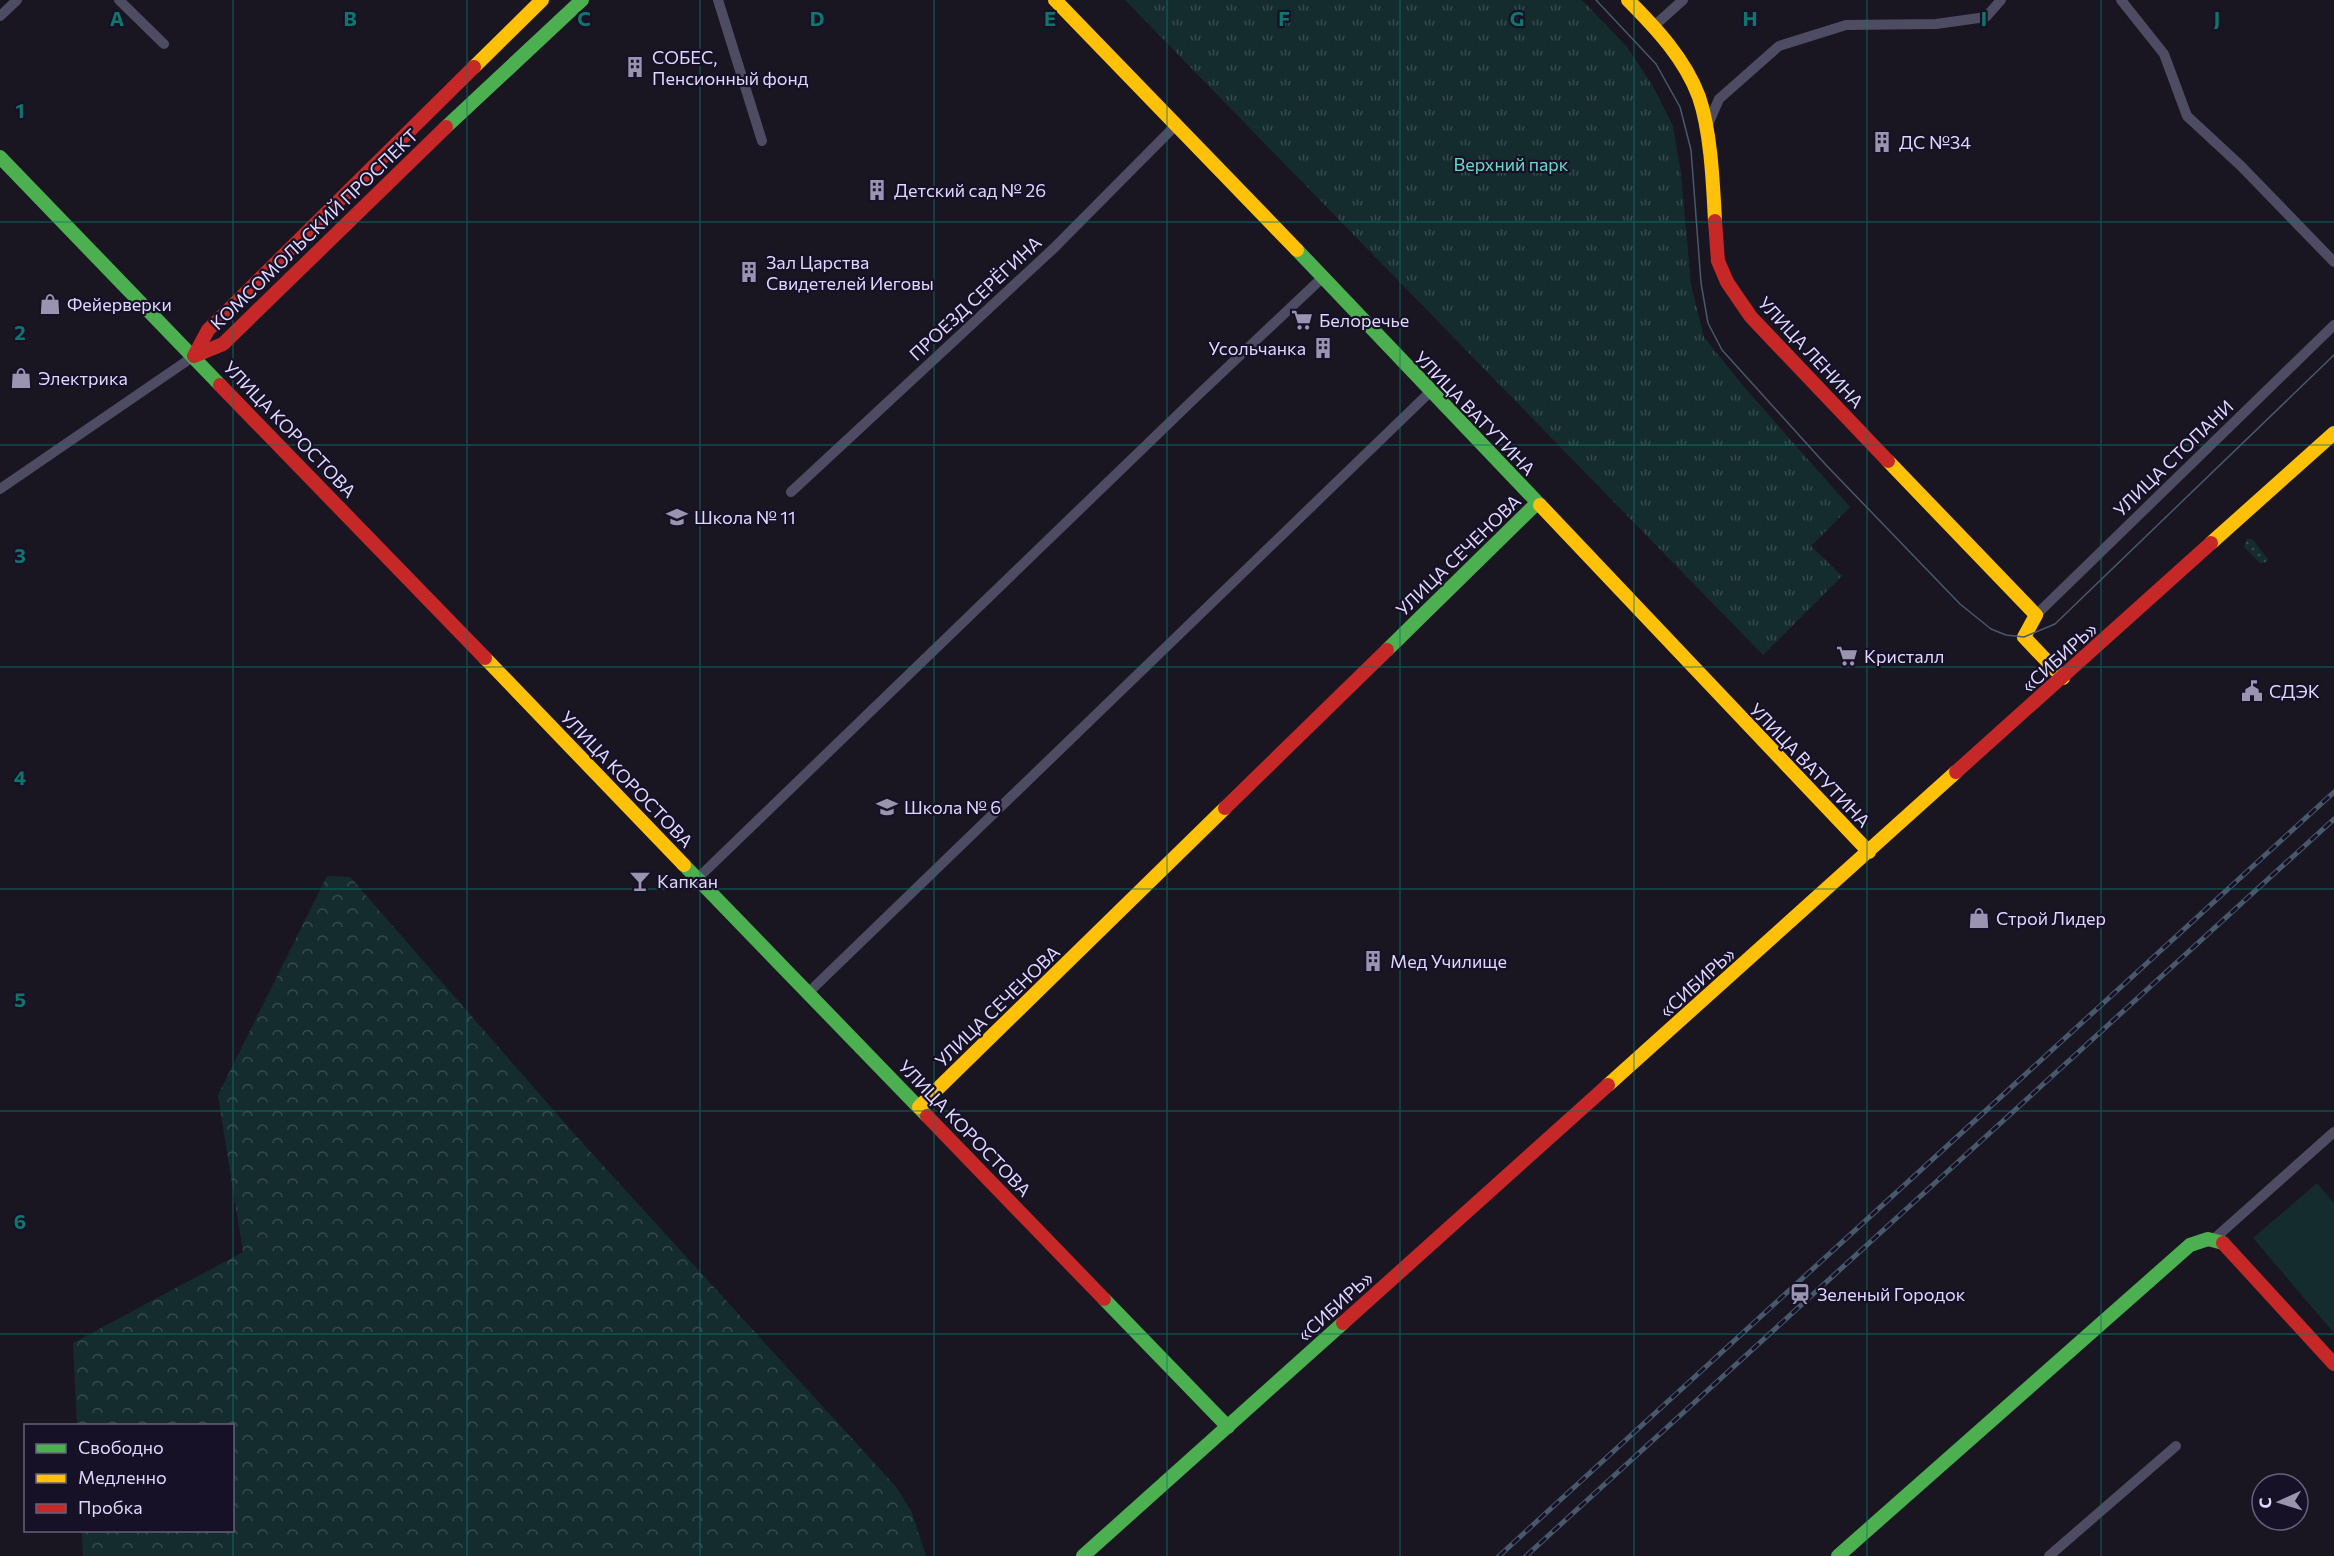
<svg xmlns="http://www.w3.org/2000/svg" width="2334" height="1556" viewBox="0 0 2334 1556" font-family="Commissioner,sans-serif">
  <defs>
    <pattern id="grass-dots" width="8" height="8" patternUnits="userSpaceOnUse" patternTransform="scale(1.5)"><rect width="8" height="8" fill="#152c2f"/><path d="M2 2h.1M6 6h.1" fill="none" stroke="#374a4e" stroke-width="1.8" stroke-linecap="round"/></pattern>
    <pattern id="forest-crowns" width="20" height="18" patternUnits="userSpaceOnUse" patternTransform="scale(1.5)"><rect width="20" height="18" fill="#152c2f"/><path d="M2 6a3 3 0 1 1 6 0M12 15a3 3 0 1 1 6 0" fill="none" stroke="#374a4e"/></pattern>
    <pattern id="park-tufts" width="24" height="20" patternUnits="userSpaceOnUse" patternTransform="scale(1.5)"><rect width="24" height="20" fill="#152c2f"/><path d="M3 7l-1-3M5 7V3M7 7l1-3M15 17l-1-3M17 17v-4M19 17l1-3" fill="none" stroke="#374a4e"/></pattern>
  </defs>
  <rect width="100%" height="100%" fill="#191622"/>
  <path fill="url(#grass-dots)" d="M2247,539H2252L2268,559L2265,563H2260L2244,547Z"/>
  <path fill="url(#forest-crowns)" d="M327,876L350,877L577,1137L897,1488L912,1513L926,1556H83L82,1531L232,1530V1426L77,1425L73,1343L243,1252L218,1095Z"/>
  <path fill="url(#park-tufts)" d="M1125,0H1582L1627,47L1652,85L1673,126L1681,174L1691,285L1704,337L1744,387L1850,507L1811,546L1842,576L1763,655Z"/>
  <path fill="#152c2f" d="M2317,1183L2334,1203V1333L2253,1238Z"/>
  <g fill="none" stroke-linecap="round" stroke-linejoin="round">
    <path stroke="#4e4c62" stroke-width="10" d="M119,0L164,44
      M718,0L762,141
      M2121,0L2164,54L2187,116L2241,166L2334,262
      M0,16L17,0
      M1654,26L1683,0
      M1706,129L1719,99L1779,46L1846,25L1936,24L1986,17L2001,0
      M0,489L194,356
      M791,492L1054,248L1177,124
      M2036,615L2334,325
      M698,878L1195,398L1322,278
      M809,992L1430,392
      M2215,1238L2334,1132
      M2049,1556L2176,1446"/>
    <path stroke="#4caf50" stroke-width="14" d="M446,127L582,0
      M0,157L220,385
      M1297,250L1540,505
      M1387,650L1536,504
      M684,865L927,1116
      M1104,1299L1228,1427
      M1083,1556L1343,1323
      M1838,1556L2190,1245L2208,1239L2223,1243"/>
    <path stroke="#ffc107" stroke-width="14" d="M1055,0L1297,250
      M1628,0C1656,28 1685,59 1699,97C1711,132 1713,184 1715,221
      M474,67L542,0
      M1888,461L2036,615L2024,637L2063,678
      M1540,505L1869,852
      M2211,543L2334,433
      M485,658L684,865
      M1608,1085L1956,772
      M919,1107L1225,808"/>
    <path stroke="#c62828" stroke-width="14" d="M1715,221L1718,261L1727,282L1751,317L1888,461
      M194,356L223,344L446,127
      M194,356L208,330L474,67
      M220,385L485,658
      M1956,772L2211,543
      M1225,808L1387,650
      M927,1116L1104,1299
      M2223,1243L2334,1364
      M1343,1323L1608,1085"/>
    <path stroke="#47596b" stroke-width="1.5" d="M1596,0L1656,64L1680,107L1691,150L1701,283L1708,323L1722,350L1826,465L1960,604L1991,629L2006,635L2024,637L2055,624L2334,355"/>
    <defs>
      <path id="rail" d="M1499,1556L2334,792
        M1526,1556L2334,819"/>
    </defs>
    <use href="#rail" stroke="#47596b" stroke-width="5"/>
    <use href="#rail" stroke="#161127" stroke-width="3" stroke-dasharray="9" stroke-linecap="butt"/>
  </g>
  <path fill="none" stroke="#0f766e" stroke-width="1.5" stroke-opacity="0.55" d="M233,0V1556M467,0V1556M700,0V1556M934,0V1556M1167,0V1556M1400,0V1556M1634,0V1556M1867,0V1556M2101,0V1556M0,222H2334M0,445H2334M0,667H2334M0,889H2334M0,1111H2334M0,1334H2334"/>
  <defs>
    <symbol id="building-bare" viewBox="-9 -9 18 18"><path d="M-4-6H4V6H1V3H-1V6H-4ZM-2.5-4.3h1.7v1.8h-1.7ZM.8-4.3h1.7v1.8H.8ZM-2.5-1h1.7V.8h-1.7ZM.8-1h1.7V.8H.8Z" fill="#9a94b0" stroke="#161127" stroke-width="2.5" paint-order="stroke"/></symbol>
    <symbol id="shop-bare" viewBox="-9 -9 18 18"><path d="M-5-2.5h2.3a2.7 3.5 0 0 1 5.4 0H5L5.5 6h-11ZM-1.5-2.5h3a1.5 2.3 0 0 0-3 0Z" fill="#9a94b0" stroke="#161127" stroke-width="2.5" paint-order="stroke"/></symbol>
    <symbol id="supermarket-bare" viewBox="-9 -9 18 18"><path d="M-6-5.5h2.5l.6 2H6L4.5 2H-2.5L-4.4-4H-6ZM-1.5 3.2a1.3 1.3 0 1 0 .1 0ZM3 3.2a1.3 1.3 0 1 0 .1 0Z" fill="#9a94b0" stroke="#161127" stroke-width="2.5" paint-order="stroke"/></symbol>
    <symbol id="school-bare" viewBox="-9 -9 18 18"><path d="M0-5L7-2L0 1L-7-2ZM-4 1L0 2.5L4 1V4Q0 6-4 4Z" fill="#9a94b0" stroke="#161127" stroke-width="2.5" paint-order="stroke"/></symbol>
    <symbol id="civic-bare" viewBox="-9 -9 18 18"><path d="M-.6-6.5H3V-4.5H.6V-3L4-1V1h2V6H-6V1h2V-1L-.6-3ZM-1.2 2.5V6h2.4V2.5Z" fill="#9a94b0" stroke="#161127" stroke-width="2.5" paint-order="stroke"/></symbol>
    <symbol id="bar-bare" viewBox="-9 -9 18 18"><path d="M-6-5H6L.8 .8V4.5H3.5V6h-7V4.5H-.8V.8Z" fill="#9a94b0" stroke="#161127" stroke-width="2.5" paint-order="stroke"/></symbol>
    <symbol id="station-bare" viewBox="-9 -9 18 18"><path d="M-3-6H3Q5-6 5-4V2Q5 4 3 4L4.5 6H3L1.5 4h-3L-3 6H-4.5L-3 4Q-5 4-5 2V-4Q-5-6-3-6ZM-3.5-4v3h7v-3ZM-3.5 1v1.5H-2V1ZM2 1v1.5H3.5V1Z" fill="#9a94b0" stroke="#161127" stroke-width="2.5" paint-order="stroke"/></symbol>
  </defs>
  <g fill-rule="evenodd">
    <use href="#building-bare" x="620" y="52" width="30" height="30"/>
    <use href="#building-bare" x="1867" y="127" width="30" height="30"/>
    <use href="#building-bare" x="862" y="175" width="30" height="30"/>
    <use href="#building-bare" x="734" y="257" width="30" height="30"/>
    <use href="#shop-bare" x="35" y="289" width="30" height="30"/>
    <use href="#supermarket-bare" x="1287" y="305" width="30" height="30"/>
    <use href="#building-bare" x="1308" y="333" width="30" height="30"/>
    <use href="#shop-bare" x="6" y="363" width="30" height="30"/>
    <use href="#school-bare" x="662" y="502" width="30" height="30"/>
    <use href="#supermarket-bare" x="1832" y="641" width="30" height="30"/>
    <use href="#civic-bare" x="2237" y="676" width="30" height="30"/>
    <use href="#school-bare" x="872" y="792" width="30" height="30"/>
    <use href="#bar-bare" x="625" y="866" width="30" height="30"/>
    <use href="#shop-bare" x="1964" y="903" width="30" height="30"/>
    <use href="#building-bare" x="1358" y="946" width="30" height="30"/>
    <use href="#station-bare" x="1785" y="1279" width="30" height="30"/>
  </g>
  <g text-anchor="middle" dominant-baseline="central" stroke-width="4.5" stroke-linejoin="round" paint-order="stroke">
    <g font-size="18" fill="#dfd8fd" stroke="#161127" text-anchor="start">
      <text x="652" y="57">СОБЕС,<tspan x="652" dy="21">Пенсионный фонд</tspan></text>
      <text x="1899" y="142">ДС №34</text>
      <text x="894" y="190">Детский сад № 26</text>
      <text x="766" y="262">Зал Царства<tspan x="766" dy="21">Свидетелей Иеговы</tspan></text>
      <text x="67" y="304">Фейерверки</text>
      <text x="1319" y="320">Белоречье</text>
      <text x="1306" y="348" text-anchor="end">Усольчанка</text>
      <text x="38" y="378">Электрика</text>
      <text x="694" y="517">Школа № 11</text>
      <text x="1864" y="656">Кристалл</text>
      <text x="2269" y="691">СДЭК</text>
      <text x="904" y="807">Школа № 6</text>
      <text x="657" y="881">Капкан</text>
      <text x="1996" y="918">Строй Лидер</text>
      <text x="1390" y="961">Мед Училище</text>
      <text x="1817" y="1294">Зеленый Городок</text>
    </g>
    <g font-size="18" fill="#66dbc6" stroke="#161127">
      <text x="1511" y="164">Верхний парк</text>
    </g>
    <g font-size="18" fill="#dfd8fd" stroke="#161127">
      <text transform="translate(314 229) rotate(-44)">КОМСОМОЛЬСКИЙ ПРОСПЕКТ</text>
      <text transform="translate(975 298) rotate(-43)">ПРОЕЗД СЕРЁГИНА</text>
      <text transform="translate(1811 352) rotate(47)">УЛИЦА ЛЕНИНА</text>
      <text transform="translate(1475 413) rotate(46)">УЛИЦА ВАТУТИНА</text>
      <text transform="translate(290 429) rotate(46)">УЛИЦА КОРОСТОВА</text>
      <text transform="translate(2173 458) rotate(-44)">УЛИЦА СТОПАНИ</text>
      <text transform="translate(1458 555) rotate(-44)">УЛИЦА СЕЧЕНОВА</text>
      <text transform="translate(2059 657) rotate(-42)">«СИБИРЬ»</text>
      <text transform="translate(1810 765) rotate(46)">УЛИЦА ВАТУТИНА</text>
      <text transform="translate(627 779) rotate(46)">УЛИЦА КОРОСТОВА</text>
      <text transform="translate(1697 982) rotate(-42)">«СИБИРЬ»</text>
      <text transform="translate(997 1006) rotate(-44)">УЛИЦА СЕЧЕНОВА</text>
      <text transform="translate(965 1128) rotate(46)">УЛИЦА КОРОСТОВА</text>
      <text transform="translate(1335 1306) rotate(-42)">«СИБИРЬ»</text>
    </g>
  </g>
  <g font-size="20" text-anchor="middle" font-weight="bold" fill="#0f766e" stroke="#161127" stroke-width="4.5" stroke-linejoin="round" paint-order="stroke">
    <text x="117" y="26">A</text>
    <text x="350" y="26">B</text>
    <text x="584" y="26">C</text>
    <text x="817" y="26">D</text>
    <text x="1050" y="26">E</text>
    <text x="1284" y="26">F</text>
    <text x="1517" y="26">G</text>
    <text x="1750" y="26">H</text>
    <text x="1984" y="26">I</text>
    <text x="2217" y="26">J</text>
    <text x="20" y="118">1</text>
    <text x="20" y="340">2</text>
    <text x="20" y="563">3</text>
    <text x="20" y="785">4</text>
    <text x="20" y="1007">5</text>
    <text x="20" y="1229">6</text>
  </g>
  <rect x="24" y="1424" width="210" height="108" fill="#161127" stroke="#66617d" stroke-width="1.5"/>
  <rect x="36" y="1444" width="30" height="9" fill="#4caf50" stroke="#66617d" stroke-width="1.5"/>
  <text x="78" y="1454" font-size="18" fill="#dfd8fd">Свободно</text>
  <rect x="36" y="1474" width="30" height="9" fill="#ffc107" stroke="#66617d" stroke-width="1.5"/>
  <text x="78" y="1484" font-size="18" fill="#dfd8fd">Медленно</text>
  <rect x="36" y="1504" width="30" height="9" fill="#c62828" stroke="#66617d" stroke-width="1.5"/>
  <text x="78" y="1514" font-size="18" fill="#dfd8fd">Пробка</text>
  <g transform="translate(2280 1502) rotate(266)"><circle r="28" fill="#161127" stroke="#66617d" stroke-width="1.5"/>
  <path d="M0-4.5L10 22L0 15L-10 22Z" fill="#9a94b0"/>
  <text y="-9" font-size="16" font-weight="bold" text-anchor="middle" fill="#dfd8fd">С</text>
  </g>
</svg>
